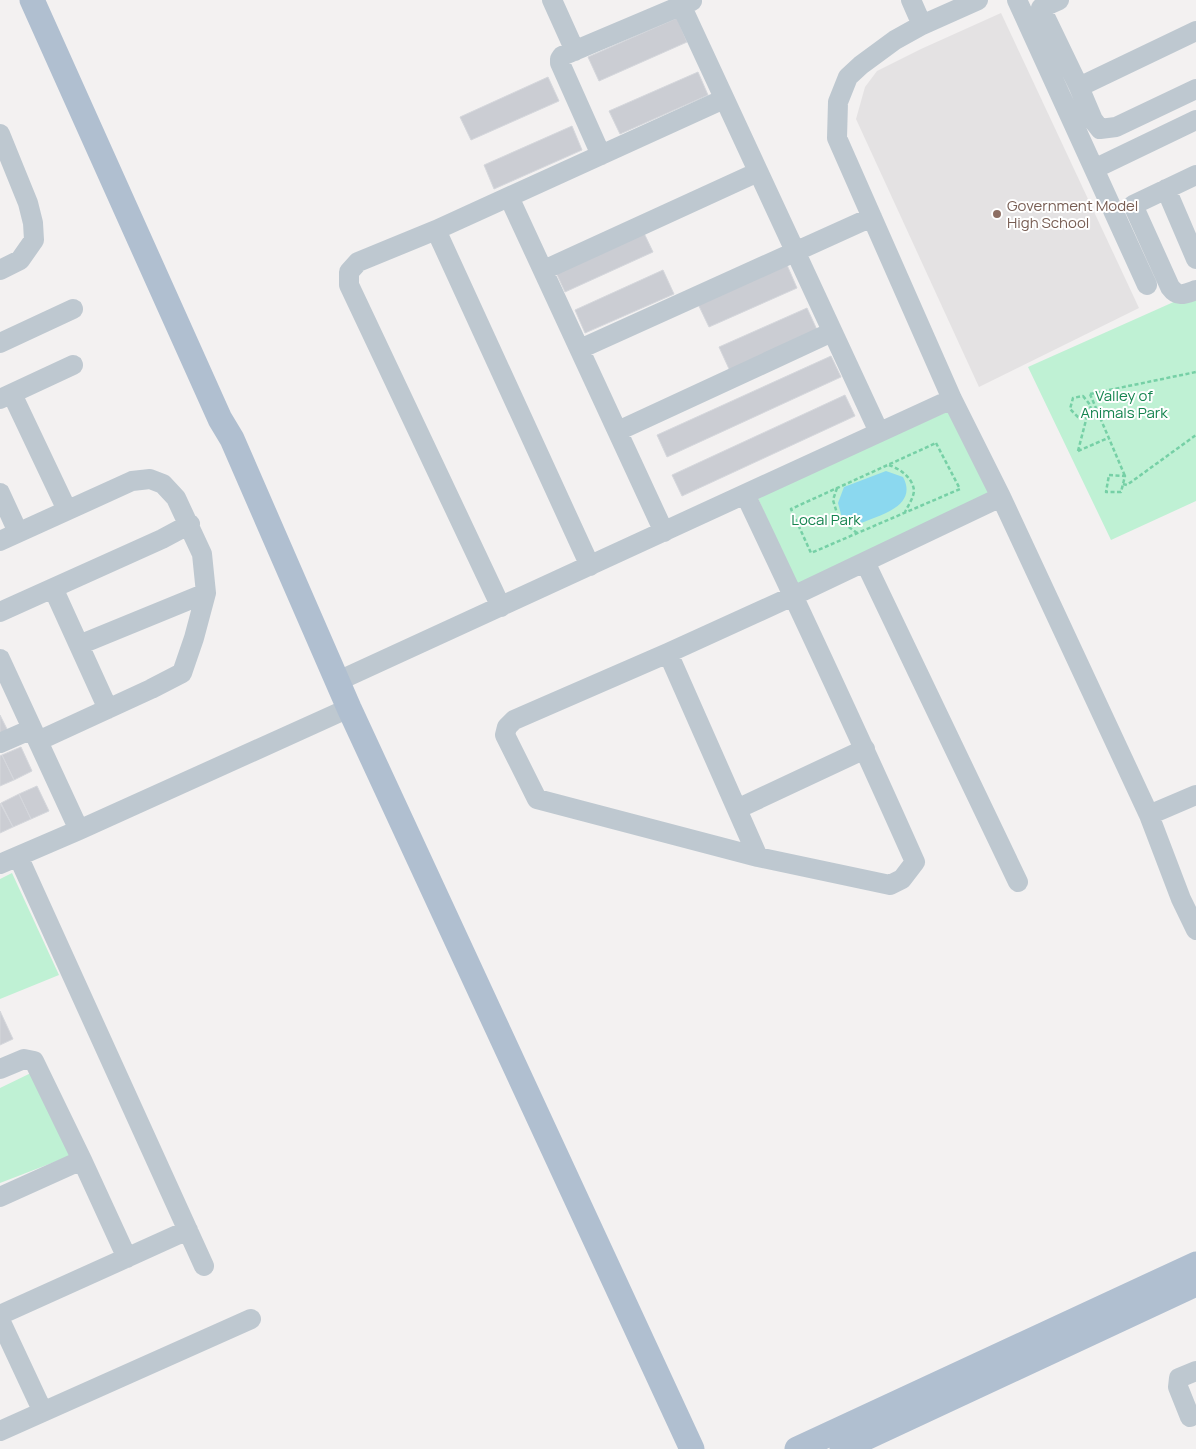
<svg xmlns="http://www.w3.org/2000/svg" width="1196" height="1449" viewBox="0 0 1196 1449" font-family="Manrope,sans-serif">
  <rect width="100%" height="100%" fill="#f3f1f1"/>
  <path fill="#e4e2e3" d="M1001,13L1139,308L979,387L856,119L865,87L877,71L921,49Z"/>
  <path fill="#bff1d4" d="M1196,292V501L1111,540L1028,367Z
    M951,410L992,496L797,587L757,496Z
    M12,873L59,975L0,999V879Z
    M33,1072L70,1156L0,1183V1088Z"/>
  <path fill="#8bd8ef" d="M886,471L903,477C919,507 877,516 856,525L842,518L838,503L844,487Z"/>
  <path fill="#cbcdd3" stroke="#d5d7dc" d="M677,18L687,42L599,81L588,57Z
    M698,72L708,95L620,134L609,111Z
    M548,77L559,101L471,140L460,117Z
    M572,126L582,150L494,189L484,165Z
    M642,229L653,252L565,292L554,268Z
    M787,265L797,288L709,327L698,304Z
    M663,270L674,294L585,333L575,310Z
    M807,308L818,332L730,371L719,347Z
    M831,356L841,377L667,457L657,435Z
    M845,395L855,416L682,496L672,475Z
    M0,715L9,733L0,737Z
    M21,747L32,771L14,780L2,755Z
    M2,755L14,780L0,786V756Z
    M37,786L49,811L31,819L19,794Z
    M19,794L31,819L13,827L1,803Z
    M0,803L13,827L0,833Z
    M0,1011L13,1039L0,1045Z"/>
  <g fill="none" stroke-linecap="round" stroke-linejoin="round">
    <path stroke="#76d0a6" stroke-width="2.5" stroke-dasharray="4 2.5" stroke-linecap="butt" d="M1090,394L1196,372
      M1090,394L1125,476
      M1083,396L1091,406L1087,416L1078,417L1070,409L1073,398Z
      M936,443L960,489L811,553L791,509Z
      M1078,451L1087,416
      M1078,451L1108,438
      M889,465C900,469 912,477 914,490C914,497 908,506 905,512
      M1109,475L1125,476L1121,492H1106Z
      M1123,484L1127,485L1196,435
      M837,488L833,500L839,520L857,533"/>
    <path stroke="#bec8d0" stroke-width="20" d="M552,0L575,51
      M911,0L922,25
      M978,0L922,25L895,40L861,65L848,77L838,102L837,138L952,399L1001,497L1149,815L1181,899L1196,930
      M1017,0L1147,285
      M1059,0L1041,8L1079,87L1196,31
      M681,5L879,432
      M1079,87L1093,120L1100,129L1116,127L1196,89
      M0,134L28,203L33,223L34,240L20,260L0,270
      M601,155L560,63V59L562,56L692,1
      M1094,169L1196,120
      M1196,175L1133,205L1170,287C1178,298 1185,294 1196,290
      M1166,189L1196,259
      M509,197L664,532
      M436,230L590,566
      M544,270L758,172
      M0,343L73,309
      M580,349L872,217
      M12,394L67,510
      M0,399L73,365
      M618,431L832,332
      M0,493L18,532
      M745,494C803,616 860,738 915,862L902,879L890,885L758,857L537,799L505,735L507,727L514,720L668,653L793,596L1001,497
      M0,541L132,481L150,479L163,484L176,498L202,554L206,593L194,638L182,673L151,689L38,741
      M865,562L1018,882
      M53,588L108,709
      M501,607L349,285V272L358,262L436,230L724,99
      M0,612L162,539L190,524
      M79,645L206,593
      M668,653L758,857
      M0,659L79,830
      M338,681L952,399
      M0,743L32,729
      M737,809L865,749
      M1149,815L1196,795
      M18,856L204,1266
      M0,864L79,830L349,708
      M0,1069L24,1059L34,1061L82,1160L127,1258
      M0,1197L82,1160
      M0,1315L188,1230
      M0,1320L43,1412
      M1190,1417L1178,1387L1179,1378L1196,1371
      M0,1431L251,1319"/>
    <path stroke="#b0bfd0" stroke-width="25" d="M32,0L220,419L232,439L349,708L692,1449
      M797,1449L1196,1264
      M842,1449L1196,1284"/>
  </g>
  <circle fill="#8d6e63" stroke="#fff" stroke-width="2" cx="997" cy="214" r="5"/>
  <g text-anchor="middle" dominant-baseline="central" stroke-width="4" stroke-linejoin="round" paint-order="stroke">
    <g font-size="15" fill="#785e54" stroke="#fff" text-anchor="start">
      <text x="1007" y="205">Government Model<tspan x="1007" dy="17">High School</tspan></text>
    </g>
    <g font-size="15" fill="#15844f" stroke="#fff">
      <text x="1124" y="395">Valley of<tspan x="1124" dy="17">Animals Park</tspan></text>
      <text x="826" y="519">Local Park</text>
    </g>
  </g>
</svg>
